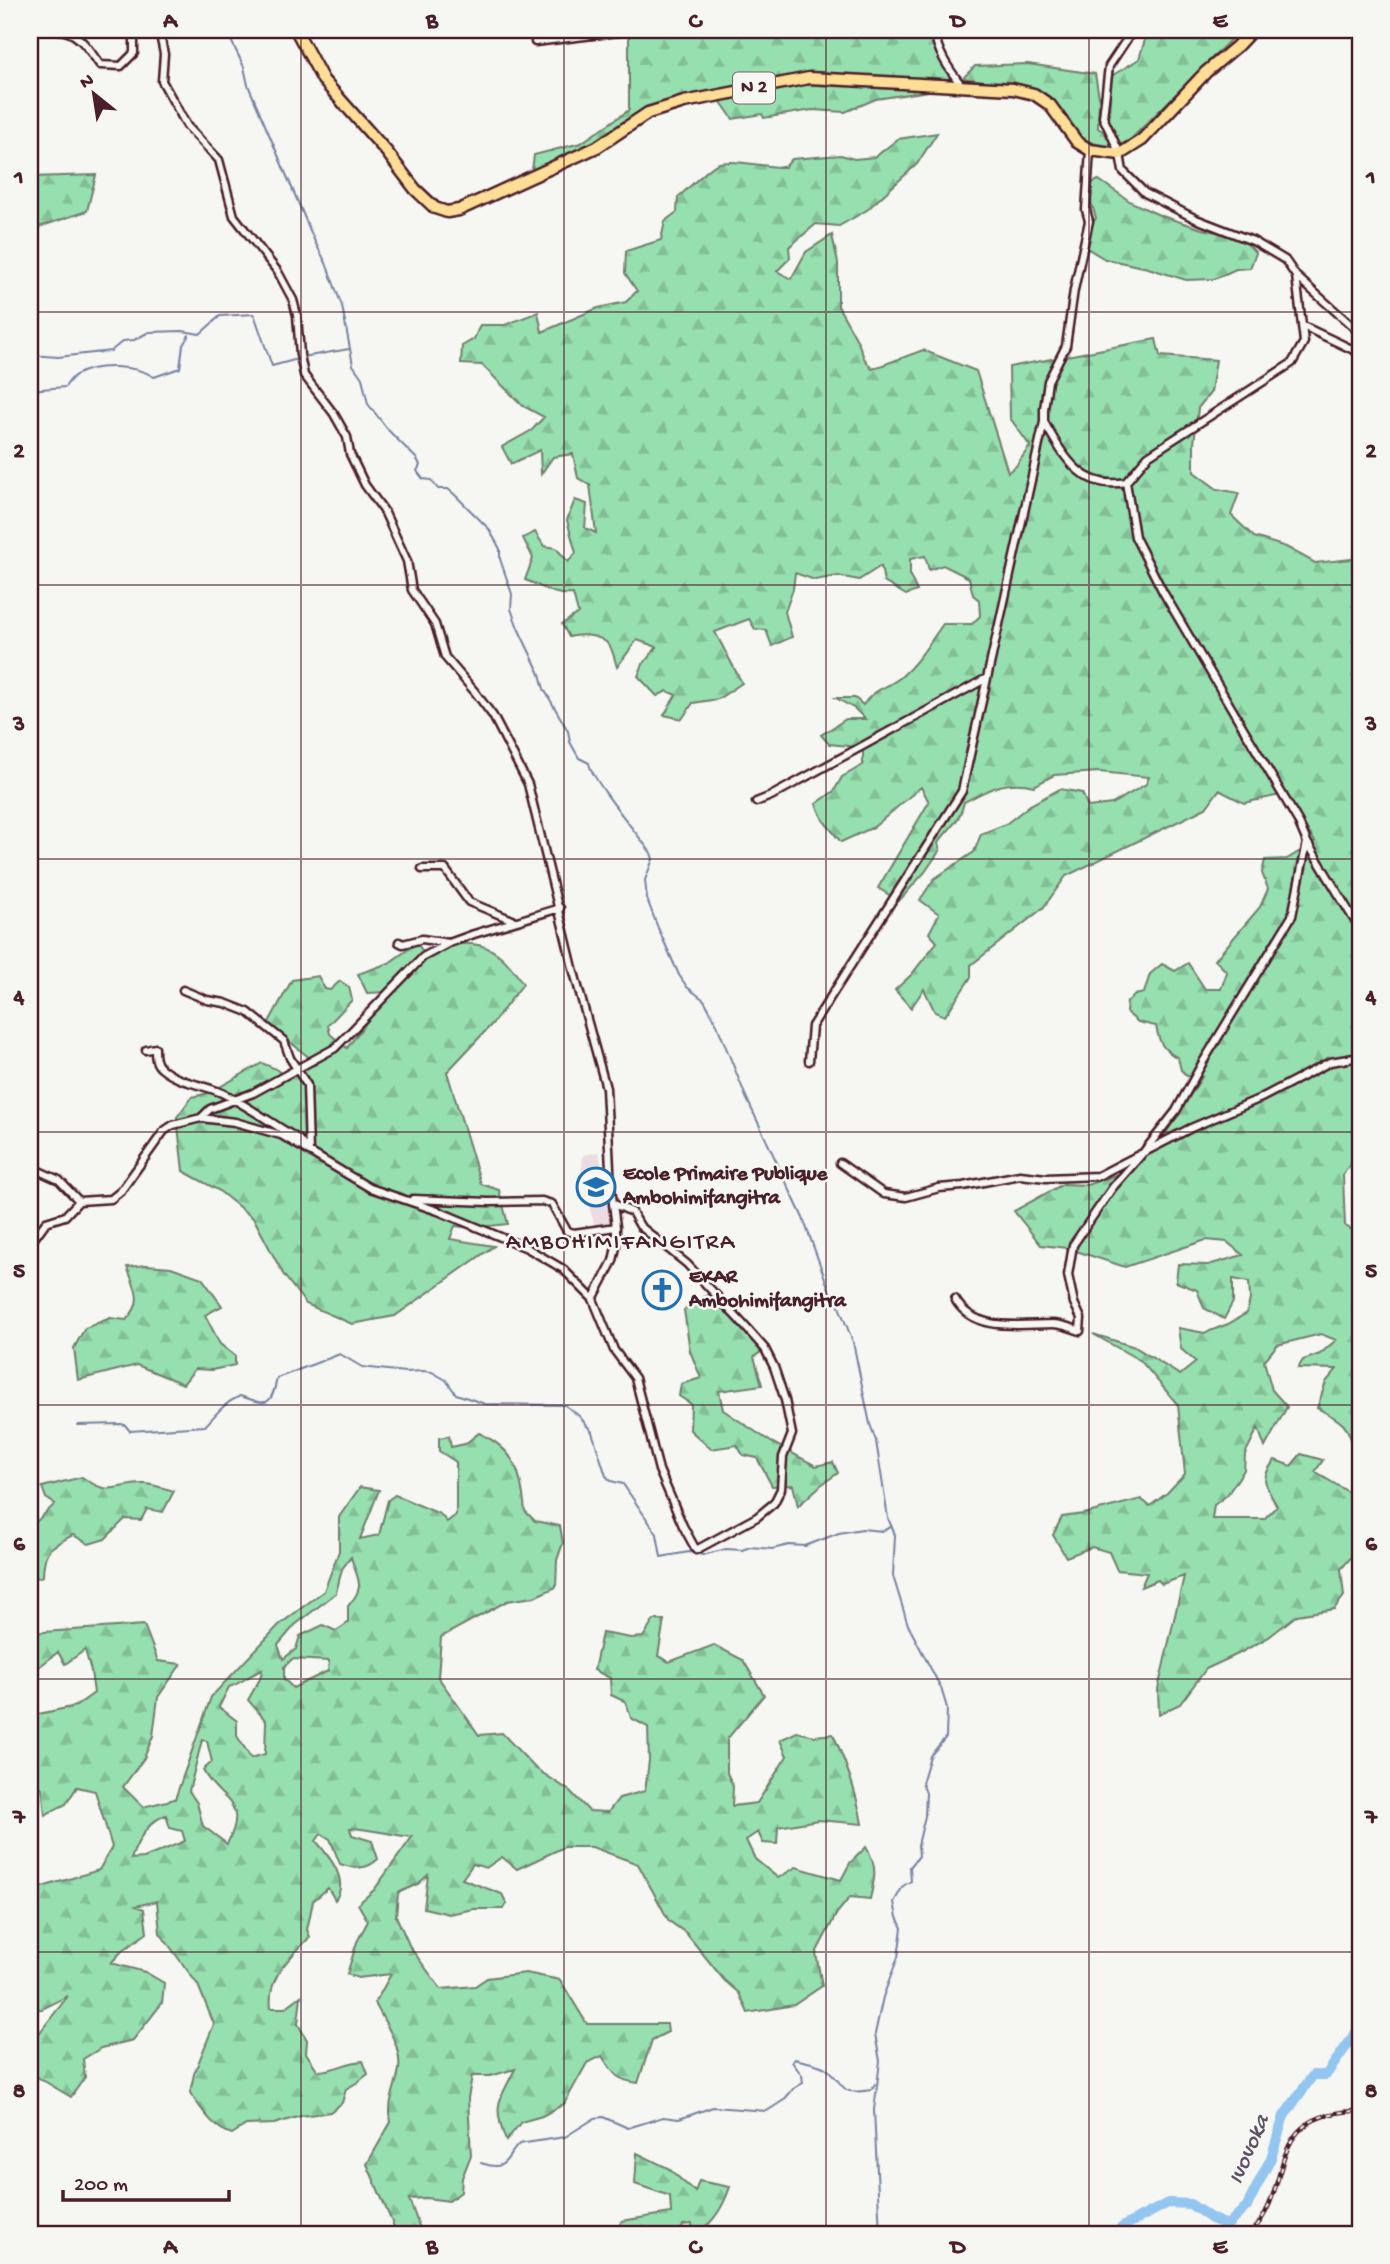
<svg xmlns="http://www.w3.org/2000/svg" width="1390" height="2264" viewBox="0 0 1390 2264" font-family="'Gochi Hand',sans-serif">
  <defs>
    <pattern id="forest-firs" width="22" height="20" patternUnits="userSpaceOnUse" patternTransform="scale(1.75)"><rect width="22" height="20" fill="#96dfae"/><path d="M5 1l3.5 6h-7zM16 11l3.5 6h-7z" fill="#83bf96"/></pattern>
  </defs>
  <rect width="100%" height="100%" fill="#f6f6f2"/>
  <filter id="ink" filterUnits="userSpaceOnUse"><feTurbulence type="fractalNoise" baseFrequency=".0143" numOctaves="2"/><feDisplacementMap in="SourceGraphic" scale="14" xChannelSelector="R" yChannelSelector="G"/><feConvolveMatrix kernelMatrix="1 2 1 2 8 2 1 2 1" color-interpolation-filters="sRGB"/></filter>
  <g filter="url(#ink)">
    <path fill="#ebdce2" d="M599,1152L604,1180H607L609,1194L607,1195L613,1220L612,1225L595,1227L581,1177L583,1155Z"/>
    <path fill="url(#forest-firs)" stroke="#707f6c" stroke-width="2" fill-rule="evenodd" d="M629,30H935L945,63L962,86L876,99L845,112L812,110L764,118L762,114L733,119L716,95L684,102L531,178L534,155L581,143L629,110Z
      M1148,30H1219L1231,39L1130,140L1111,149L1084,140L1052,101L1033,89L963,78L975,66L1028,64L1095,74L1099,97L1098,128L1109,135L1110,77L1139,59Z
      M937,133L917,164L867,210L839,226L816,224L789,247L790,258L777,271L791,279L806,252L832,235L838,263V306L858,342L864,358L872,369L923,350L976,371L1008,472L1016,466L1030,446L1010,418L1009,367L1156,339L1160,356L1216,360L1211,392L1198,408L1194,444V472L1217,489L1239,493L1231,515L1254,537L1286,547L1315,563L1360,558V1150L1343,1175L1345,1226L1360,1234V1451L1355,1452C1348,1423 1342,1421 1317,1408L1326,1382L1337,1369L1298,1368L1303,1360L1320,1354L1336,1340L1321,1334L1277,1345L1264,1361L1272,1390L1287,1407L1265,1447L1258,1428L1245,1454L1244,1470L1227,1495L1214,1505L1212,1519H1264L1277,1506C1266,1486 1258,1480 1275,1460L1291,1466L1301,1454L1323,1460L1315,1472L1360,1499V1554L1353,1555L1341,1569L1344,1596L1334,1609L1297,1615L1269,1637L1238,1654L1206,1669L1180,1704L1159,1714L1158,1689L1184,1576L1162,1584L1158,1580L1141,1587L1147,1573L1117,1570L1109,1552L1092,1547L1066,1557L1053,1535L1062,1517L1084,1514L1141,1499L1150,1506L1167,1493L1185,1474L1178,1405L1141,1361L1093,1334L1135,1347L1180,1375L1196,1362L1181,1349L1178,1328L1205,1333L1228,1324L1247,1313L1250,1299L1249,1282L1233,1279V1302L1224,1319L1204,1308L1197,1290L1176,1282L1178,1264L1208,1265L1243,1255L1227,1242L1206,1240L1125,1267L1067,1248L1041,1245L1014,1211L1063,1184L1087,1185L1122,1173L1166,1133L1202,1077L1187,1076L1181,1070L1178,1058C1163,1050 1159,1043 1156,1026L1138,1022L1126,1012L1127,1002L1135,995L1144,993L1150,974L1162,964L1175,971L1188,963L1205,989H1221L1227,972L1215,960L1260,907L1268,889L1262,873L1265,860L1287,859L1315,842L1285,794L1244,803L1219,790L1206,808L1066,876L1043,908L971,965V977L945,1016L935,1012L924,989L911,1008L895,990L911,975L937,942L929,933L939,914L920,900L934,879L974,852L981,834L1006,824L1030,805L1060,789L1082,793L1088,807L1112,804L1146,784L1149,777L1099,772L1054,775L1034,786C1005,779 990,789 964,802C959,824 950,826 938,843L940,850L925,872L899,901L878,888L929,802L921,787L874,827L841,842L823,820L816,804L834,791L842,777L863,765V752L849,746L829,744L821,735L846,719H865L855,709L836,698H855L863,705C876,686 888,689 902,676C919,661 930,642 943,624H972L980,616L979,600L973,595L969,578L943,565L929,570L925,556L910,559V576L917,591L906,595L884,582L881,566L859,580L838,576L815,580L795,573L793,589L785,612L792,637L772,646L766,630L755,629L749,619L715,632L742,683L718,699L693,703L682,719L664,715L676,695L667,691L657,696L638,676L643,664L657,647L637,640L617,667C615,661 613,650 609,645C600,634 580,634 569,637L562,624L578,613L573,594C552,596 545,587 525,580L533,558L523,538L535,532L544,546L556,548L568,562L576,553L567,520L575,500L587,504L585,528L596,533L590,485L578,478L573,454L553,457L541,474L540,450L511,464L502,447L532,430L544,417L523,406L482,365L461,364L462,346L474,339L480,325H505L538,312L542,332L598,308L626,302L637,291L625,273L626,251L661,240L665,221L677,212L678,197C687,190 709,167 717,164C732,158 768,168 785,167L792,159L841,155L854,159L875,157L898,139Z
      M96,175L87,211L30,230V177Z
      M1099,180L1131,202L1159,215L1202,229L1241,237L1256,253L1250,268L1236,269L1214,279L1186,280L1148,268L1105,259L1085,247L1090,227L1096,218L1090,198L1089,184Z
      M417,943L423,952C472,938 494,938 523,984L492,1024L447,1072L481,1184L499,1190L508,1224L471,1228L455,1226L450,1239L494,1246L395,1316L352,1324L306,1304L283,1274L254,1219L218,1190L183,1171L177,1117L192,1097L209,1093L262,1063L276,1069L284,1076L317,1064L268,1024L292,980L318,976L325,989L330,990L340,981L349,987L352,1000L328,1025L330,1034L347,1048L389,992L367,993L358,974L389,963Z
      M146,1265L171,1267L202,1278L222,1306L205,1315L220,1344L235,1356V1365L212,1370L195,1369L183,1384L137,1365L78,1380L74,1348L85,1328L110,1318L126,1320C145,1301 135,1289 127,1267Z
      M714,1291L765,1349L754,1357L762,1385L719,1391L723,1410L771,1442L816,1466L833,1462L838,1473L821,1485L798,1506L793,1485L772,1486L757,1458L743,1455L737,1445L711,1449L690,1430L691,1404L679,1396L681,1384L701,1378L690,1351L684,1310Z
      M479,1433C516,1450 521,1472 525,1511L535,1521L560,1526L563,1543L557,1560L556,1587L534,1597L507,1601L441,1637L438,1677L479,1735L502,1733L535,1768L570,1791L589,1811L608,1812L619,1798L645,1791L649,1761L648,1727L631,1718L626,1702L611,1695L610,1678L594,1670L602,1633L631,1638L643,1637L654,1620H664L658,1656L669,1662L714,1645L743,1660L764,1695L727,1739V1773L733,1786L732,1806L757,1803L787,1756L780,1740L797,1732L815,1736L833,1734C846,1763 857,1792 862,1824L818,1820L778,1827L777,1844L763,1843L758,1832L746,1840L755,1859L778,1878L796,1867L841,1880L850,1863L866,1847C878,1866 875,1878 870,1899L850,1897L837,1913L816,1953L822,1986L794,2005L748,2013L739,1993L724,1980L686,1933L669,1921L638,1864L592,1847H564L517,1869L502,1857L486,1868L473,1864L462,1879L502,1894L507,1904L503,1909H474L449,1914L424,1908L428,1875L418,1884L398,1893L396,1916L410,1947L441,1989L475,1986L487,1978L526,1973L560,1980L587,2024H667L668,2032L652,2040L638,2083C616,2080 614,2074 602,2056L587,2063L564,2104L542,2116L521,2122L506,2141C492,2104 499,2102 515,2069L490,2076H472L468,2098L471,2155L462,2178L461,2192L449,2201L426,2198L409,2199L422,2234H397L367,2164L391,2122C387,2100 396,2089 399,2069C402,2046 384,2022 375,2003L391,1974L358,1978L347,1974L357,1942L368,1921L358,1904L374,1890L412,1837C391,1835 372,1829 350,1828L352,1835L372,1841L378,1859C367,1870 354,1869 340,1864L330,1839L321,1834L316,1841C329,1856 350,1881 335,1900L328,1888L313,1901L307,1930L310,1937C290,1958 267,1976 271,2008H285L301,1996L298,2024L307,2040L306,2053L318,2071C334,2071 346,2062 363,2061L368,2074L358,2082L346,2089L342,2103L330,2112L301,2116L274,2124L246,2125L232,2134C212,2128 202,2109 190,2093L194,2074L214,2024L198,1985L160,1933L157,1901L136,1906L144,1909L147,1933L122,1951L111,1963L145,1972L164,1983L162,2003L133,2040L101,2048L83,2059L85,2077L71,2097L34,2075L33,2041L68,1996L42,2009L30,2010V1894L39,1888L99,1870L112,1847L95,1791L77,1787L66,1804L45,1815L42,1788L30,1779V1721L34,1715L76,1706L94,1693L91,1671L85,1650L65,1664L58,1652L30,1674V1633L144,1625L158,1661L181,1664L158,1697L153,1736L144,1758L123,1787L143,1807L175,1799L211,1697L279,1625L324,1591L339,1551V1517L360,1487L379,1490L360,1539L379,1535L388,1500L395,1495L440,1514L447,1522L456,1515V1462L439,1451V1438L449,1436L451,1447L465,1444ZM351,1557C357,1580 367,1585 348,1606V1623L336,1631L323,1625L300,1636L296,1649L283,1659L278,1645L295,1625L336,1593L342,1569ZM292,1659L329,1661L328,1671L293,1688L284,1679V1667ZM262,1670L260,1679L248,1700L266,1721L265,1754L251,1758L237,1736V1721L219,1707L229,1687C242,1683 249,1675 262,1670ZM202,1740L207,1741L212,1762L203,1770C217,1801 251,1799 227,1844L203,1826L197,1803L189,1791ZM166,1815L170,1828L182,1831L185,1841L144,1858L131,1859C137,1842 148,1821 166,1815Z
      M82,1477C113,1499 114,1483 146,1484C155,1485 165,1489 174,1491L163,1512L147,1509L141,1520L125,1519L105,1539L89,1544L73,1535C49,1548 44,1548 43,1576L30,1580V1521L36,1522L55,1504L46,1498L42,1487Z
      M637,2153L668,2168L695,2192L699,2181L730,2187C723,2207 715,2220 698,2234H694L692,2224L683,2225L681,2234H616L622,2221L671,2213L670,2196L635,2184Z"/>
    <g fill="none" stroke-linecap="round" stroke-linejoin="round">
      <path stroke="#7583a1" stroke-width="2" d="M226,30L244,67L248,85L315,242L326,263L342,306L353,365L362,378L368,404L389,431L417,459L420,465L417,471L423,479L431,480L438,489H448L454,494L489,529L500,549V559L512,594L511,609L518,628L540,674L544,689L568,731L570,742L579,758L589,763C591,779 639,836 651,853L653,859L645,880L647,899L658,928L679,975L687,987L704,1000L715,1020L746,1097L803,1218L830,1292L836,1299L853,1342L870,1424L876,1441L888,1518L895,1535L893,1576L908,1625L941,1688L947,1708L946,1737L930,1756L922,1783L926,1793L925,1816L918,1845L919,1856L910,1867L911,1881L903,1886L894,1902L897,1917L902,1928L898,1957L883,1997L875,2034L880,2061L874,2110L880,2234
        M30,355L58,357L111,351L123,341L134,340L149,332L183,331L200,334L220,316L254,314L272,366L298,359
        M303,357L349,349
        M30,390L65,387C68,383 72,377 76,375C96,363 136,365 154,377L180,368L183,345L189,335
        M78,1425L121,1424L125,1425L130,1431L205,1426C218,1413 221,1405 240,1396C267,1405 271,1408 277,1378L340,1354L362,1367L405,1372L423,1371L432,1372L446,1380L456,1394L485,1404L565,1405L579,1416L592,1432L606,1476L611,1481L623,1484L657,1534L661,1557L689,1552L703,1555L726,1549L742,1550L750,1547L772,1549L789,1545L805,1546L839,1533L862,1529L882,1531L891,1527
        M481,2163C508,2172 504,2159 519,2144L565,2137L595,2118L603,2117L628,2128L663,2117L679,2119L713,2107L767,2111L784,2100L793,2089L803,2083L802,2075L792,2062L795,2059C804,2062 821,2063 828,2070C848,2088 838,2095 871,2090L875,2084"/>
      <path stroke="#92c5ef" stroke-width="10" d="M1114,2234L1124,2226L1168,2203L1190,2204L1212,2219L1227,2225L1247,2206L1271,2158L1284,2116L1313,2075H1326L1360,2027"/>
      <defs>
        <path id="minor" d="M58,30C79,31 89,50 100,65L121,66L134,53V30
          M934,30C937,52 948,68 962,86
          M535,42L635,30
          M1296,276L1360,333
          M1303,326L1360,353
          M1044,422C1063,455 1081,491 1126,482
          M756,802L771,796L987,678
          M1307,842L1353,918L1360,926
          M422,869H445L469,902L515,921
          M399,942L403,944L422,939L449,943
          M183,990L207,1000L225,1003L248,1012L284,1041L290,1058L307,1085L309,1152
          M146,1050L155,1048C155,1056 155,1063 161,1068C178,1083 202,1084 222,1093C248,1106 273,1124 298,1139L303,1145
          M809,1061L812,1026L962,791L1044,422V409L1048,381L1066,346L1074,290L1089,221L1086,210L1090,150
          M201,1118L210,1109L253,1093L335,1048L423,957L449,943L474,934L560,908
          M840,1163L884,1194L906,1197L939,1188L963,1186L1020,1175L1046,1178L1098,1176L1191,1128L1261,1098L1330,1062L1360,1057
          M30,1167L59,1180L79,1201L111,1199L121,1191L164,1131L173,1125L201,1118L235,1122L281,1135L370,1188L438,1211L527,1248L563,1269L593,1299L613,1261L616,1247V1227L611,1188L606,1088L574,972L528,784L493,716L475,692L445,657L435,624L412,590L407,561L384,511L365,485L350,454L347,437L334,414L304,375L300,355L297,315L293,300L278,272L234,216L219,160L187,126L162,81L164,54L159,30
          M413,1199L489,1202L542,1201L552,1204L567,1231L574,1233L616,1227
          M30,1244L46,1222L65,1216L79,1201
          M593,1299L614,1350L635,1378L659,1470L683,1526L696,1550L757,1517L774,1503L781,1489L783,1457L792,1434L785,1400L774,1367L765,1349L742,1323L687,1264L640,1226L632,1212L614,1204
          M955,1299C974,1333 1020,1324 1053,1324C1062,1324 1072,1328 1080,1331L1081,1318L1074,1303L1068,1275L1073,1245L1113,1187L1142,1154L1176,1111L1203,1062L1292,916L1307,842L1298,821L1163,592L1135,537L1126,482L1148,456L1292,363L1304,342L1296,276L1285,260L1253,241L1196,219L1145,193L1123,171L1120,154L1103,117L1109,66L1133,30"/>
        <path id="primary" d="M296,30L323,80L386,151L415,189L435,208L447,212L459,210L597,147L648,113L684,102L809,78L1013,89L1034,94L1050,105L1077,142L1090,150L1120,154L1142,140L1206,72L1237,46L1252,30"/>
      </defs>
      <use href="#minor" stroke="#4a1f2b" stroke-width="11"/>
      <use href="#primary" stroke="#4a1f2b" stroke-width="15"/>
      <use href="#minor" stroke="#f6f6f2" stroke-width="6"/>
      <use href="#primary" stroke="#fedd96" stroke-width="10"/>
      <defs>
        <path id="rail" d="M1250,2234C1297,2185 1261,2116 1354,2111"/>
      </defs>
      <use href="#rail" stroke="#4a1f2b" stroke-width="4.5"/>
      <use href="#rail" stroke="#f6f6f2" stroke-width="2" stroke-dasharray="5" stroke-linecap="butt"/>
    </g>
  </g>
  <path fill="none" stroke="#4a1f2b" stroke-width="2" stroke-opacity="0.55" d="M301,30V2234M564,30V2234M826,30V2234M1089,30V2234M30,312H1360M30,585H1360M30,859H1360M30,1132H1360M30,1405H1360M30,1679H1360M30,1952H1360"/>
  <defs>
    <symbol id="school-ring" viewBox="-11 -11 22 22"><circle r="9.5" fill="#f6f6f2" stroke="#1f6fb2" stroke-width="1.5"/><path d="M0-5L7-2L0 1L-7-2ZM-4 1L0 2.5L4 1V4Q0 6-4 4Z" fill="#1f6fb2"/></symbol>
    <symbol id="church-ring" viewBox="-11 -11 22 22"><circle r="9.5" fill="#f6f6f2" stroke="#1f6fb2" stroke-width="1.5"/><path d="M-1.2-6h2.4v3.5h3.3v2.4h-3.3V6h-2.4V-.1h-3.3v-2.4h3.3Z" fill="#1f6fb2"/></symbol>
  </defs>
  <g fill-rule="evenodd">
    <use href="#school-ring" x="574" y="1165" width="44" height="44"/>
    <use href="#church-ring" x="640" y="1268" width="44" height="44"/>
  </g>
  <g text-anchor="middle" dominant-baseline="central" stroke-width="5" stroke-linejoin="round" paint-order="stroke">
    <rect fill="#f6f6f2" stroke="#7e6067" stroke-width="2" x="733" y="72.5" width="42" height="31" rx="5"/>
    <g font-size="19" font-weight="bold" fill="#4a1f2b">
      <text x="754" y="88">N 2</text>
    </g>
    <g font-size="21" font-weight="bold" fill="#4a1f2b" stroke="#f6f6f2" text-anchor="start">
      <text x="623" y="1175">Ecole Primaire Publique<tspan x="623" dy="24">Ambohimifangitra</tspan></text>
      <text x="689" y="1278">EKAR<tspan x="689" dy="24">Ambohimifangitra</tspan></text>
    </g>
    <g font-size="23" font-style="italic" fill="#605166" stroke="#f6f6f2">
      <text transform="translate(1250 2150) rotate(-67)">Ivovoka</text>
    </g>
    <g font-size="24" letter-spacing="2" fill="#4a1f2b" stroke="#f6f6f2">
      <text x="621" y="1243">AMBOHIMIFANGITRA</text>
    </g>
  </g>
  <rect width="1390" height="2264" fill="none" stroke="#f6f6f2" stroke-width="77"/>
  <g transform="translate(94 94) rotate(330)" stroke="#f6f6f2" stroke-width="5" paint-order="stroke">
  <path d="M0-5L12 26L0 18L-12 26Z" fill="#4a1f2b"/>
  <text y="-10" font-size="19" font-weight="bold" text-anchor="middle" fill="#4a1f2b">N</text>
  </g>
  <path d="M63 2190v10h166v-10" fill="none" stroke="#4a1f2b" stroke-width="3.5"/>
  <text x="74" y="2190" font-size="21" fill="#4a1f2b" stroke="#f6f6f2" stroke-width="5" paint-order="stroke">200 m</text>
  <rect x="38" y="38" width="1314" height="2188" fill="none" stroke="#4a1f2b" stroke-width="2.5"/>
  <g font-size="23" text-anchor="middle" font-weight="bold" fill="#4a1f2b">
    <text x="170" y="27">A</text>
    <text x="432" y="27">B</text>
    <text x="695" y="27">C</text>
    <text x="958" y="27">D</text>
    <text x="1220" y="27">E</text>
    <text x="19" y="183">1</text>
    <text x="1371" y="183">1</text>
    <text x="19" y="457">2</text>
    <text x="1371" y="457">2</text>
    <text x="19" y="730">3</text>
    <text x="1371" y="730">3</text>
    <text x="19" y="1003">4</text>
    <text x="1371" y="1003">4</text>
    <text x="19" y="1277">5</text>
    <text x="1371" y="1277">5</text>
    <text x="19" y="1550">6</text>
    <text x="1371" y="1550">6</text>
    <text x="19" y="1823">7</text>
    <text x="1371" y="1823">7</text>
    <text x="19" y="2097">8</text>
    <text x="1371" y="2097">8</text>
    <text x="170" y="2253">A</text>
    <text x="432" y="2253">B</text>
    <text x="695" y="2253">C</text>
    <text x="958" y="2253">D</text>
    <text x="1220" y="2253">E</text>
  </g>
</svg>
